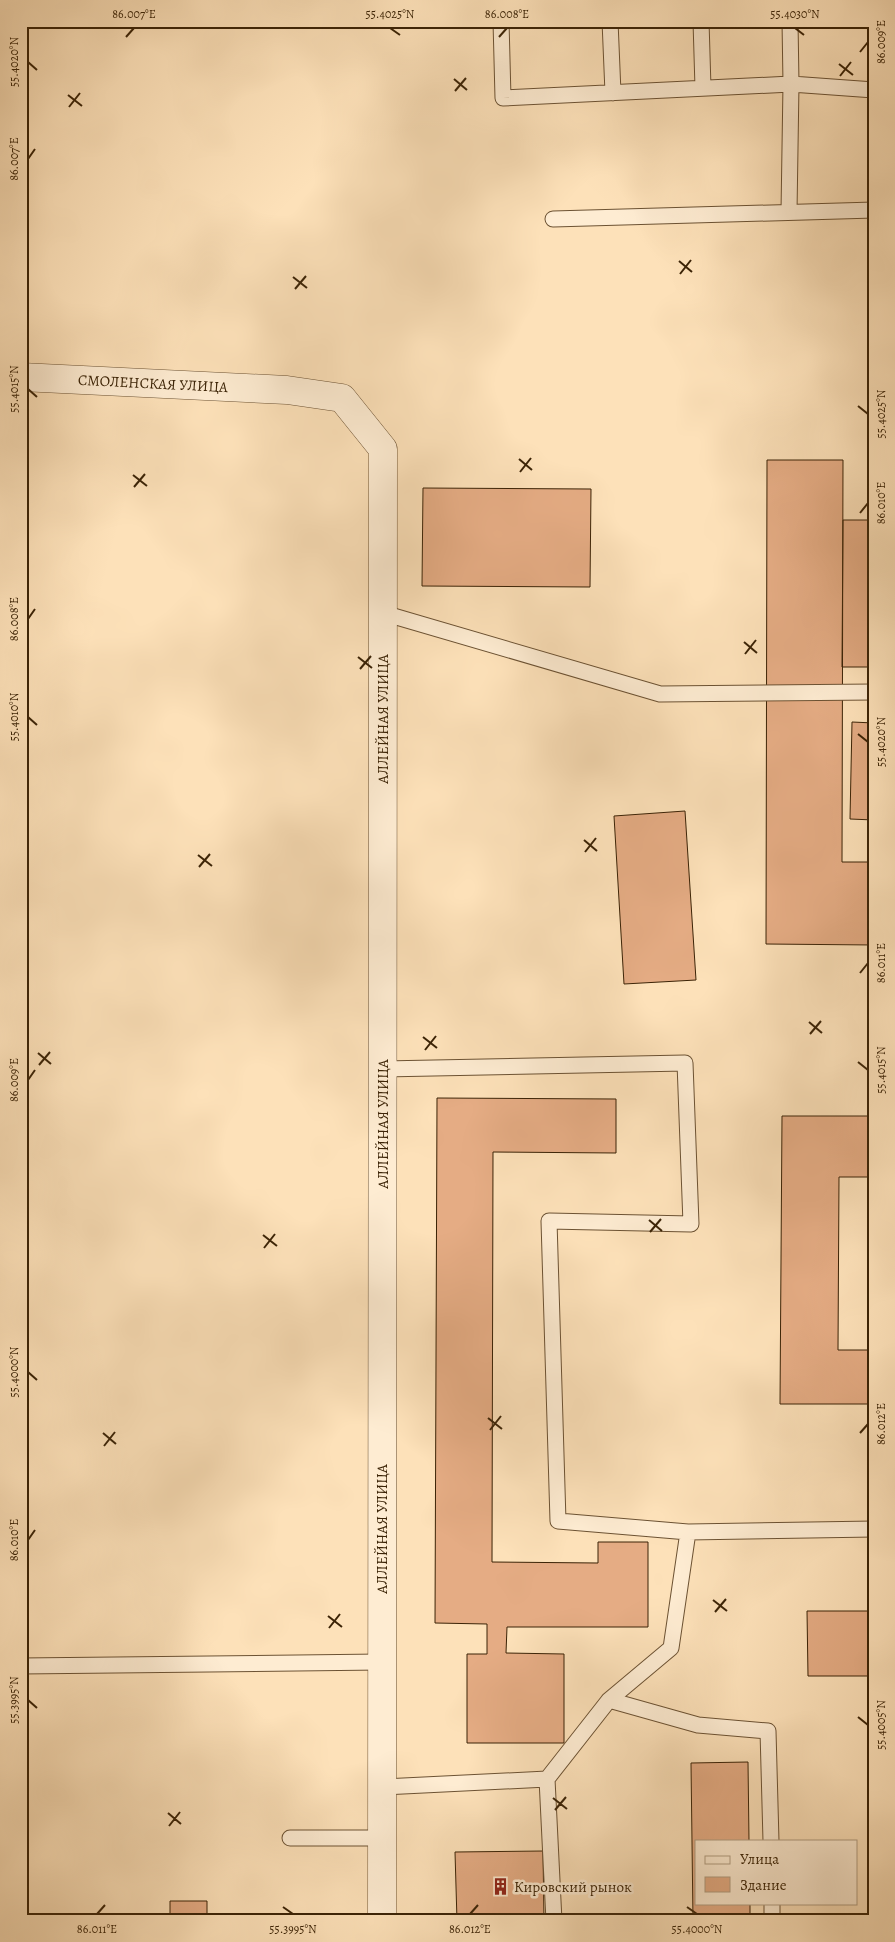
<svg xmlns="http://www.w3.org/2000/svg" width="895" height="1942" viewBox="0 0 895 1942" font-family="Alegreya,serif">
  <rect width="100%" height="100%" fill="#fde1b9"/>
  <filter id="stains"><feTurbulence type="fractalNoise" baseFrequency=".004" numOctaves="4"/><feColorMatrix values="0 0 0 0 .2 0 0 0 0 .09 0 0 0 0 .02 0 0 0 .5 -.17"/></filter>
  <radialGradient id="worn" r=".72"><stop offset=".6" stop-color="#630" stop-opacity="0"/><stop offset="1" stop-color="#630" stop-opacity=".3"/></radialGradient>
  <path fill="#e5ac84" stroke="#3b2306" d="M767,460H843L842,862H874V945L766,944Z
    M423,488L591,489L590,587L422,586Z
    M843,520H874V667H842Z
    M852,722L874,723V820L850,819Z
    M685,811L696,980L624,984L614,816Z
    M437,1098L616,1099V1153L493,1152L492,1562L598,1563V1542H648V1627H507L506,1653L564,1654V1743H467V1654H487V1624L435,1623Z
    M782,1116H874V1177H839L838,1350H874V1404H780Z
    M807,1611H874V1676H808Z
    M748,1762L749,1841H696V1903H750V1921H693L691,1763Z
    M543,1851L544,1921H457L455,1852Z
    M170,1901H207V1921H170Z"/>
  <g fill="none" stroke-linecap="round" stroke-linejoin="round">
    <defs>
      <path id="lane" d="M501,21L503,98L791,84L790,21
        M610,21L613,93
        M701,21L703,88
        M789,212L791,84L874,90
        M553,219L874,210
        M383,613L660,694L874,692
        M383,1069L685,1063L691,1224L549,1221L558,1521L688,1532
        M21,1666L381,1662
        M609,1700L698,1725L768,1731L771,1841
        M547,1779L554,1921
        M383,1787L547,1779L609,1700L671,1648L688,1532L874,1529
        M290,1838H382
        M772,1903V1921"/>
      <g id="street">
        <path id="s1" d="M21,377L287,390L342,398L383,449L382,1921"/>
      </g>
    </defs>
    <use href="#lane" stroke="#6c5233" stroke-width="17"/>
    <use href="#street" stroke="#6c5233" stroke-width="29"/>
    <use href="#lane" stroke="#feecd2" stroke-width="15"/>
    <use href="#street" stroke="#feecd2" stroke-width="28"/>
  </g>
  <path fill="none" stroke="#3b2306" stroke-width="2" d="M390,28L400,35M795,28L804,35M126,37L134,28M499,37L507,28M860,52L868,42M28,62L37,70M839,64L853,75M840,76L851,62M454,79L467,90M455,91L466,78M68,95L82,106M69,107L80,93M28,159L35,149M679,261L692,272M680,274L691,260M293,277L307,288M295,289L306,276M28,389L37,397M858,406L868,414M519,459L532,470M520,472L531,458M133,475L147,486M134,487L145,474M860,513L868,503M28,619L35,609M744,642L757,653M745,654L756,640M358,657L372,668M360,669L371,656M28,717L37,725M858,734L868,742M584,840L597,851M585,852L596,838M198,855L212,866M199,867L210,854M860,973L868,963M809,1022L822,1033M810,1034L821,1021M423,1037L437,1048M425,1050L436,1036M38,1053L51,1064M858,1062L868,1070M39,1065L50,1052M28,1080L35,1070M649,1220L662,1231M650,1232L661,1219M263,1235L277,1246M264,1248L275,1234M28,1372L37,1380M488,1418L502,1429M490,1430L501,1416M103,1433L116,1444M860,1433L868,1424M104,1446L115,1432M28,1540L35,1530M713,1600L727,1611M715,1612L726,1599M328,1616L342,1627M329,1628L340,1614M28,1700L37,1708M858,1717L868,1725M553,1798L567,1809M555,1810L566,1797M168,1813L181,1824M169,1826L180,1812M283,1907L293,1914M687,1907L697,1914M97,1914L105,1905M470,1914L478,1905"/>
  <defs>
    <symbol id="building-bare" viewBox="-9 -9 18 18"><path d="M-4-6H4V6H1V3H-1V6H-4ZM-2.5-4.3h1.7v1.8h-1.7ZM.8-4.3h1.7v1.8H.8ZM-2.5-1h1.7V.8h-1.7ZM.8-1h1.7V.8H.8Z" fill="#8f2418" stroke="#feecd2" stroke-width="2.5" paint-order="stroke"/></symbol>
  </defs>
  <g fill-rule="evenodd">
    <use href="#building-bare" x="488" y="1874" width="25" height="25"/>
  </g>
  <g text-anchor="middle" dominant-baseline="central" stroke-width="5" stroke-linejoin="round" paint-order="stroke">
    <g font-size="15" fill="#3b2306" stroke="#feecd2">
      <text stroke="none"><textPath href="#s1" startOffset="132">СМОЛЕНСКАЯ УЛИЦА</textPath></text>
      <text transform="translate(383 719) rotate(-90)">АЛЛЕЙНАЯ УЛИЦА</text>
      <text transform="translate(383 1124) rotate(-90)">АЛЛЕЙНАЯ УЛИЦА</text>
      <text transform="translate(382 1529) rotate(-90)">АЛЛЕЙНАЯ УЛИЦА</text>
    </g>
    <g font-size="15" fill="#3b2306" stroke="#feecd2" text-anchor="start">
      <text x="514" y="1887">Кировский рынок</text>
    </g>
  </g>
  <rect width="895" height="1942" fill="none" stroke="#fde1b9" stroke-width="55"/>
  <rect x="695" y="1840" width="162" height="65" fill="#feecd2" stroke="#b09c80"/>
  <rect x="705" y="1856" width="25" height="8" fill="#feecd2" stroke="#b09c80"/>
  <text x="740" y="1864" font-size="15" fill="#3b2306">Улица</text>
  <rect x="705" y="1877" width="25" height="15" fill="#e5ac84" stroke="#b09c80"/>
  <text x="740" y="1890" font-size="15" fill="#3b2306">Здание</text>
  <rect x="28" y="28" width="840" height="1886" fill="none" stroke="#3b2306" stroke-width="2"/>
  <g font-size="12" text-anchor="middle" fill="#3b2306">
    <text x="134" y="18">86.007°E</text>
    <text x="390" y="18">55.4025°N</text>
    <text x="507" y="18">86.008°E</text>
    <text x="795" y="18">55.4030°N</text>
    <text transform="translate(881 42) rotate(-90)" y="4">86.009°E</text>
    <text transform="translate(14 62) rotate(-90)" y="4">55.4020°N</text>
    <text transform="translate(14 159) rotate(-90)" y="4">86.007°E</text>
    <text transform="translate(14 389) rotate(-90)" y="4">55.4015°N</text>
    <text transform="translate(881 414) rotate(-90)" y="4">55.4025°N</text>
    <text transform="translate(881 503) rotate(-90)" y="4">86.010°E</text>
    <text transform="translate(14 619) rotate(-90)" y="4">86.008°E</text>
    <text transform="translate(14 717) rotate(-90)" y="4">55.4010°N</text>
    <text transform="translate(881 742) rotate(-90)" y="4">55.4020°N</text>
    <text transform="translate(881 963) rotate(-90)" y="4">86.011°E</text>
    <text transform="translate(881 1070) rotate(-90)" y="4">55.4015°N</text>
    <text transform="translate(14 1080) rotate(-90)" y="4">86.009°E</text>
    <text transform="translate(14 1372) rotate(-90)" y="4">55.4000°N</text>
    <text transform="translate(881 1424) rotate(-90)" y="4">86.012°E</text>
    <text transform="translate(14 1540) rotate(-90)" y="4">86.010°E</text>
    <text transform="translate(14 1700) rotate(-90)" y="4">55.3995°N</text>
    <text transform="translate(881 1725) rotate(-90)" y="4">55.4005°N</text>
    <text x="97" y="1933">86.011°E</text>
    <text x="293" y="1933">55.3995°N</text>
    <text x="470" y="1933">86.012°E</text>
    <text x="697" y="1933">55.4000°N</text>
  </g>
  <rect width="100%" height="100%" filter="url(#stains)"/>
  <rect width="100%" height="100%" fill="url(#worn)"/>
</svg>
